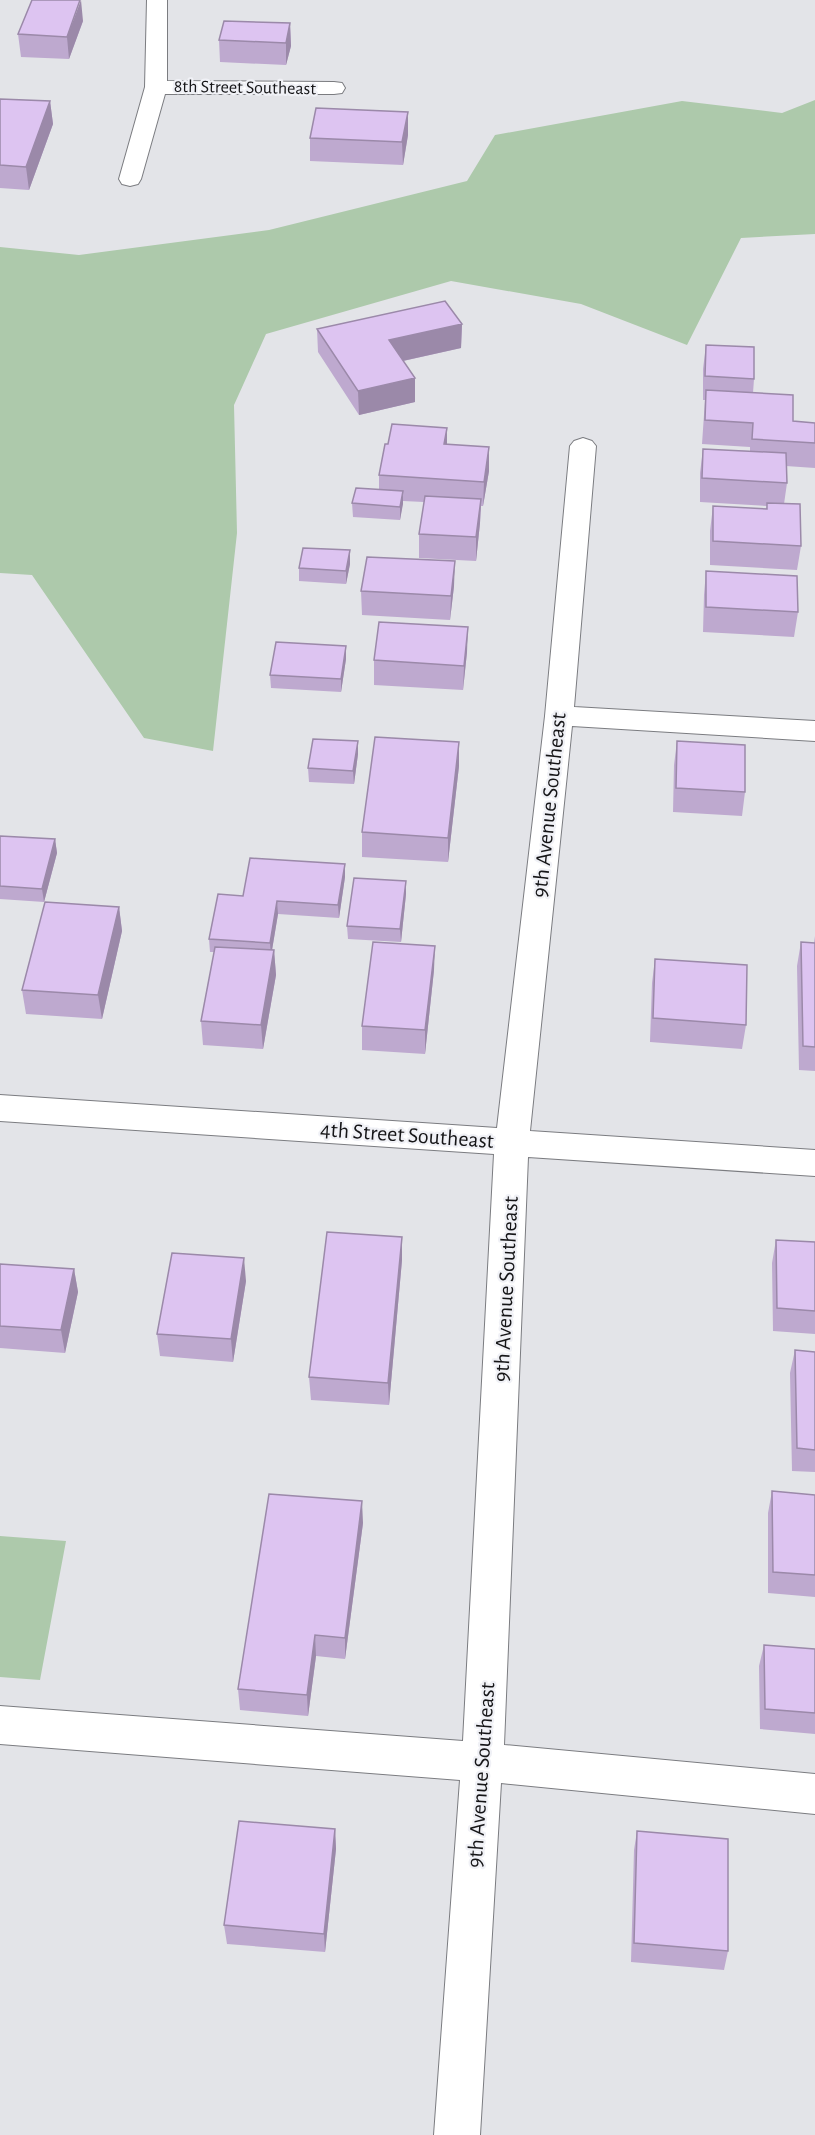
<svg xmlns="http://www.w3.org/2000/svg" width="815" height="2135" viewBox="0 0 815 2135" font-family="'Alegreya Sans',sans-serif">
  <rect width="100%" height="100%" fill="#e3e4e8"/>
  <path fill="#adc9ab" d="M815,100V234L741,238L687,345L581,304L451,281L266,334L234,405L237,533L213,751L144,738L32,575L0,573V247L79,255L269,230L467,181L495,135L682,101L782,113Z
    M0,1536L66,1541L40,1680L0,1677Z"/>
  <g fill="none" stroke-linecap="round" stroke-linejoin="round">
    <defs>
      <path id="minor" d="M147,0H167V81L334,82L342,83L345,88L342,93L334,94H165L141,179L138,184L130,186L122,184L119,179L145,87Z
        M583,438L592,441L596,446L574,707L815,721V741L572,726L530,1131L815,1150V1176L528,1157L504,1745L815,1774V1814L501,1783L480,2135H434L460,1780L0,1744V1706L463,1741L494,1154L0,1121V1095L497,1128L545,716L570,446L574,441Z"/>
    </defs>
    <use href="#minor" stroke="#7b7c80" stroke-width="2"/>
    <use href="#minor" fill="#fff" fill-rule="evenodd"/>
  </g>
  <path fill="#bea9cf" d="M83,21L69,59L21,57L18,34Z
    M290,23L291,46L286,65L220,62L219,40Z
    M0,99L50,101L53,124L29,190L0,188Z
    M408,135L403,165L310,161V138Z
    M462,324L461,348L403,361L415,402L359,415L318,352L317,329Z
    M706,345L754,379L753,393L793,421L815,423V468L786,466L787,483L784,504L801,546L797,570L710,565V531L713,506L766,509L767,506L700,502V473L703,449L750,451V447L702,444L705,400H703V369Z
    M447,428V445L489,447V471L483,506H481L480,523L476,561L419,558V534L424,502L403,501L400,520L353,517L352,503L379,489V475L388,444Z
    M350,564L346,584L299,581V568Z
    M706,571L798,612L794,637L703,632L704,595Z
    M454,586L450,620L362,615L361,591Z
    M346,646V659L341,692L271,688L270,675Z
    M467,652L463,690L374,685V660Z
    M677,741L745,792L742,816L673,812L674,765Z
    M358,754L354,784L309,782L308,768Z
    M459,766L448,862L362,857V832Z
    M0,836L55,839L57,853L44,902L0,899Z
    M345,864V877L339,918L278,914L272,950H274L276,975L263,1049L203,1045L201,1021L214,952H210L209,939L243,896Z
    M406,894L401,942L348,939L347,926Z
    M119,907L122,931L102,1019L26,1014L22,990Z
    M815,936V1071L799,1070L797,966L801,942L814,943Z
    M655,959L746,1025L742,1049L650,1042L652,983Z
    M434,970L425,1054L362,1050V1026Z
    M402,1237V1260L389,1405L311,1400L309,1377Z
    M776,1240L815,1242V1334L773,1331L772,1263Z
    M0,1264L74,1269L78,1292L65,1353L0,1348Z
    M246,1281L233,1362L160,1356L157,1334Z
    M795,1350L815,1352V1472L792,1471L790,1373Z
    M772,1491L815,1495V1597L768,1593V1513Z
    M363,1523L345,1659L316,1656L308,1716L240,1710L238,1689Z
    M764,1645L815,1649V1734L760,1729L759,1666Z
    M335,1829L336,1849L325,1952L227,1944L224,1925Z
    M637,1831L728,1951L724,1970L631,1962L634,1850Z"/>
  <path fill="#9b89a9" d="M81,0L83,21L69,59L67,37Z
    M290,23L291,46L286,65V43Z
    M50,101L53,124L29,190L26,167Z
    M408,112V135L403,165L402,142Z
    M462,324L461,348L389,364V340Z
    M415,378V402L359,415L358,391Z
    M447,428V452L444,444Z
    M489,447V471L483,506L484,482Z
    M403,491V504L400,520V507Z
    M481,499L480,523L476,561V537Z
    M350,550V564L346,584V571Z
    M455,561L454,586L450,620L451,596Z
    M468,627L467,652L463,690L464,666Z
    M346,646V659L341,692V679Z
    M358,741V754L354,784L353,771Z
    M459,742V766L448,862V838Z
    M55,839L57,853L44,902L42,889Z
    M345,864V877L339,918L338,905Z
    M406,881V894L401,942L400,929Z
    M277,901L278,914L271,956L270,943Z
    M119,907L122,931L102,1019L98,995Z
    M435,946L434,970L425,1054V1030Z
    M274,950L276,975L263,1049L261,1025Z
    M402,1237V1260L389,1405L388,1383Z
    M244,1258L246,1281L233,1362L231,1339Z
    M74,1269L78,1292L65,1353L61,1330Z
    M362,1501L363,1523L345,1659V1638Z
    M315,1635L316,1656L308,1716L307,1695Z
    M335,1829L336,1849L325,1952L324,1934Z"/>
  <path fill="#ddc4f1" stroke="#9b89a9" stroke-width="1.5" d="M32,0H80L67,37L18,34Z
    M224,21L290,23L286,43L219,40Z
    M0,99L50,101L26,167L0,165Z
    M316,108L408,112L402,142L310,138Z
    M445,301L462,324L389,340L415,378L358,391L317,329Z
    M706,345L754,347V379L705,376Z
    M706,390L793,395V421L815,423V443L752,439L753,423L705,420Z
    M392,424L447,428L444,444L489,447L484,482L379,475L385,444H388Z
    M703,449L786,453L787,483L702,478Z
    M356,488L403,491L400,507L352,503Z
    M425,496L481,499L476,537L419,534Z
    M767,503L800,504L801,546L713,541V506L767,509Z
    M303,548L350,550L346,571L299,568Z
    M367,557L455,561L451,596L361,591Z
    M706,571L797,576L798,612L706,607Z
    M379,622L468,627L464,666L374,660Z
    M276,642L346,646L341,679L270,675Z
    M375,737L459,742L448,838L362,832Z
    M313,739L358,741L353,771L308,768Z
    M677,741L745,745V792L676,788Z
    M0,836L55,839L42,889L0,886Z
    M250,858L345,864L338,905L277,901L270,943L209,939L218,894L243,896Z
    M354,878L406,881L400,929L347,926Z
    M45,902L119,907L98,995L22,990Z
    M373,942L435,946L425,1030L362,1026Z
    M801,942L815,943V1047L803,1046Z
    M215,947L274,950L261,1025L201,1021Z
    M655,959L747,965L746,1025L653,1018Z
    M327,1232L402,1237L388,1383L309,1377Z
    M776,1240L815,1242V1311L777,1308Z
    M172,1253L244,1258L231,1339L157,1334Z
    M0,1264L74,1269L61,1330L0,1326Z
    M795,1350L815,1352V1450L797,1448Z
    M772,1491L815,1495V1575L773,1572Z
    M269,1494L362,1501L345,1638L315,1635L307,1695L238,1689Z
    M764,1645L815,1649V1713L765,1709Z
    M239,1821L335,1829L324,1934L224,1925Z
    M637,1831L728,1839V1951L634,1943Z"/>
  <g text-anchor="middle" dominant-baseline="central" stroke-width="4.5" stroke-linejoin="round" paint-order="stroke">
    <g font-size="18" fill="#151517" stroke="#f0f1f6">
      <text transform="translate(245 88) rotate(1)">8th Street Southeast</text>
    </g>
    <g font-size="22" fill="#151517" stroke="#f0f1f6">
      <text transform="translate(549 805) rotate(-84)">9th Avenue Southeast</text>
      <text transform="translate(407 1135) rotate(4)">4th Street Southeast</text>
      <text transform="translate(506 1289) rotate(-87)">9th Avenue Southeast</text>
      <text transform="translate(481 1775) rotate(-86)">9th Avenue Southeast</text>
    </g>
  </g>
</svg>
